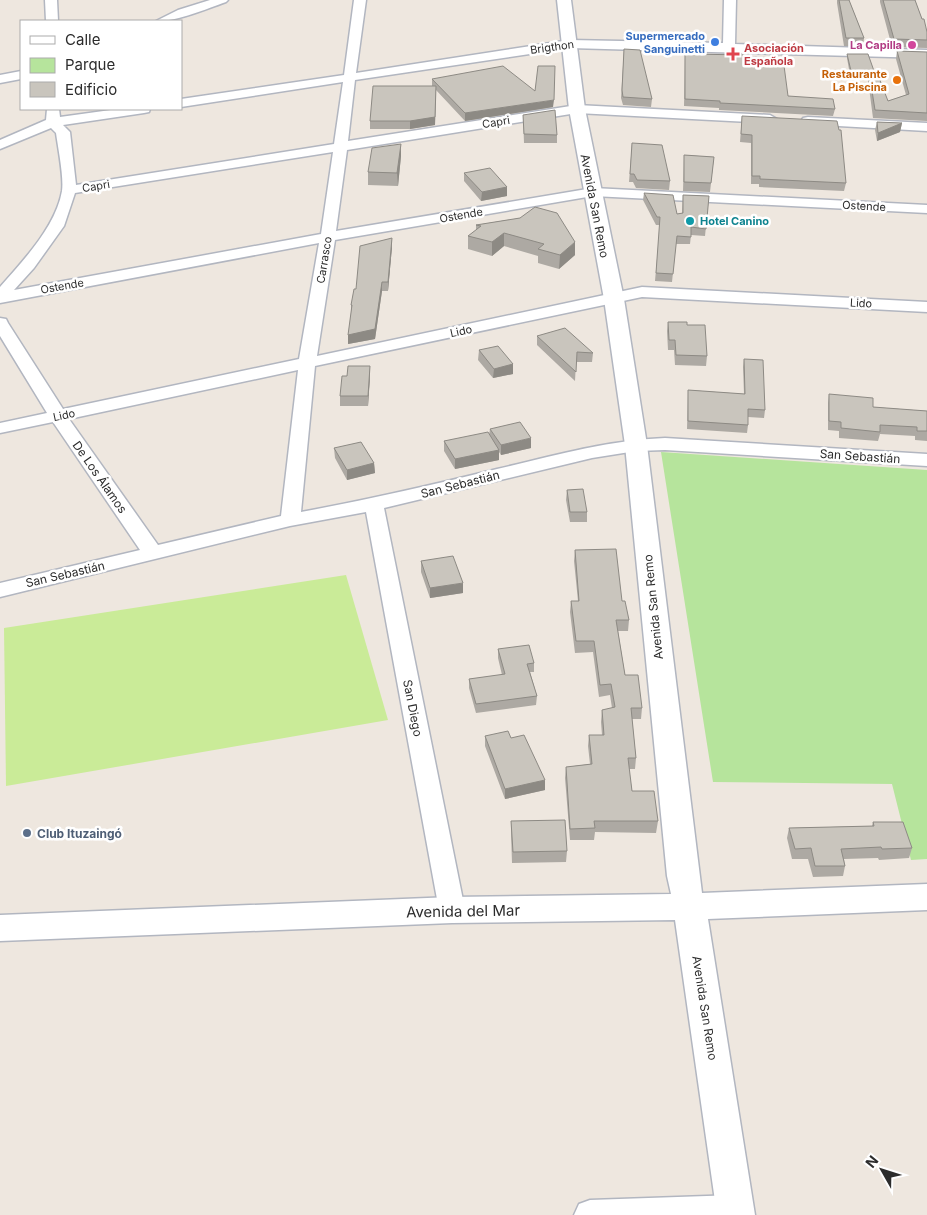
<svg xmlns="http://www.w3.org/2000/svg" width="927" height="1215" viewBox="0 0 927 1215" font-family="Inter,sans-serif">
  <rect width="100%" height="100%" fill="#eee7df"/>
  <path fill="#b6e49c" d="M661,452L927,470V859L911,860L892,784L713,782Z"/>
  <path fill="#caeb98" d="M346,575L388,720L6,786L4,628Z"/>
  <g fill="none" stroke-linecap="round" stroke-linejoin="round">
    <defs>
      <path id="minor" d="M45,0H57L58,21H46Z
        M210,0H228L226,2C206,9 176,22 156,21L178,10Z
        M354,0H366L356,73L570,40L723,43L724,0H736L735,44L927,50V58L570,48L355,80L348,141L577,105L770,115L777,119L770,123L577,113L347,150L336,231L593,188L927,205V213L593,196L335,240L317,356L642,287L927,302V312L642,297L315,366L301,512C367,500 432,485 497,469C553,456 608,440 665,438L927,454V466L665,450L636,451L592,458L384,508L465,910L461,917L452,921L443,917L439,910L366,512L290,526L0,597V583L140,550L53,422L0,433V423L47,413L0,336V318L6,319L8,323L63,409L299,359L319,243L0,303V287C23,261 56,226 62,191C64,177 58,148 56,133L51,128L0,149V140L46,120L47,109H59L60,117L118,109H150L149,112L144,113L63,125L70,132L76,185L334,144L343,82L181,107V99L344,75ZM333,152L321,234L14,290L34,268L64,226L75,193ZM298,370L281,516L158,545L69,419Z
        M21,71V79L0,83V75Z
        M808,117L927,123V131L803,124L801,121L803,118Z
        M736,1195L747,1199L752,1210L749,1215H574L579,1204L590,1200Z"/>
      <path id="tertiary" d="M557,0H571L585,109L624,299L647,445L702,893L927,884V910L708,919L755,1215H717L675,920L452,923L0,941V915L452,897L671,894L667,876L625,445L604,299L569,109Z"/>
    </defs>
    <use href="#minor" stroke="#b2b6c0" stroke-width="3"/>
    <use href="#tertiary" stroke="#b2b6c0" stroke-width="3"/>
    <use href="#minor" fill="#fff" fill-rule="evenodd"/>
    <use href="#tertiary" fill="#fff" fill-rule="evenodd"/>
  </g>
  <path fill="#ada9a3" d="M837,0H849L864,38L863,46H844L837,3Z
    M880,0H915L922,19L927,32V48L892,47L880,2Z
    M624,49L652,99L651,107L623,105L621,98Z
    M897,51L927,52V121L873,118L868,80L869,76L850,75L847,58V54L874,71L888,101L906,95L896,59Z
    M685,54L750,57L788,96L835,109L833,116L719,110V108L684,106Z
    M432,79L553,107L465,121L436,90L435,125L410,129H370V121L432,86Z
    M523,115L557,135V143H524Z
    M742,116L846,183L844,191L759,187V184H751V143L740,142Z
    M877,122L902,123L900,132L877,141L875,130Z
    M632,143L670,181L669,190L636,188L633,182H629Z
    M401,144V156L398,186L368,185V172Z
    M684,155L714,157L710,192L683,191Z
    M464,173L507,187V196L481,201L464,181Z
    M644,193L677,214L682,213L683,195L709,196L705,236L691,235L690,244H676L672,282L655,281L660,225H656L643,200Z
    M520,218L575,255L559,269L538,263V256L504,246L492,256L468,249V236L476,230V225Z
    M392,238V247L388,291H382L375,339L348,344L351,314V305L356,289Z
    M668,322L687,325L707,356L706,366L675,365L674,350H668L667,331Z
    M537,336L593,353L592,362H576L575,381L537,345Z
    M479,350L513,364V374L493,378L478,360Z
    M744,359L765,410L764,418L748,417V425L747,433L687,429L688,390L744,394L743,367Z
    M370,366V376L368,406H340V396Z
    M829,394L873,407L927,411V441L915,440V436L880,434L878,441L839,438V431L828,430V403Z
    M490,429L531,448L501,455L499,452V460L455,469L444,451V441L489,435Z
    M334,448L374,463L375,473L347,480L335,458Z
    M567,490L587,512V522H570L566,500Z
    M575,550L622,601L629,620L628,631H618L625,675L642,708L641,719H632L636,758L635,769H629L632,791L658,821L656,833L595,832L594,840H570L565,778L566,767L590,764L588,746L589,735H602L601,722L602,710L612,708L610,695L599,697L593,652L575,653L570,612L571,601H578L574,561Z
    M421,561L463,593L430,598L421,572Z
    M498,649L534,663V672H530L537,696L536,705L476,713L469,688V679L502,675L498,658Z
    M485,736L511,738L545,790L505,799L485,746Z
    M511,821L567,851L566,862L512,863L511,832Z
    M873,822L912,848L909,858L879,860L878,858L844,859L845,866L843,876L813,877L808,859H792L787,838L789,828L872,826Z"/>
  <path fill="#8d8a84" d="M436,86L435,125L410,129V121Z
    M554,100L553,107L465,121V113Z
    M902,123L900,132L877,141L878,133Z
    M401,144V156L398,186L397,173Z
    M507,187V196L481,201L482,192Z
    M504,233V246L492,256V242Z
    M392,238V247L388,291V282Z
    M575,242V255L559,269L560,255Z
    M382,282V291L375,339L348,344V335Z
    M513,364V374L493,378L494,369Z
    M370,366V376L368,406V396Z
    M531,438V448L501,455V445Z
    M499,450V460L455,469V459Z
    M374,463L375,473L347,480V470Z
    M463,583V593L430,598V588Z
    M545,780V790L505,799V789Z"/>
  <path fill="#c9c5bd" stroke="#8d8a84" d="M839,0H849L864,38H846Z
    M883,0H915L922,19H924L927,32V40L894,39Z
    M624,49L640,50L652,99L623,97L622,90Z
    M897,51L927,52V113L875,110L869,72L876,70L888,101L909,94Z
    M685,54L750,55V57L783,58L788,96L833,99L835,109L720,103V101L685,99Z
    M847,54H868L874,71L871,72L851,71Z
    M503,66L535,91L538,66H555L554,100L465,113L432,79Z
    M373,86H436L435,117L410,121H370Z
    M555,110L557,135L524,134L523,115Z
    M742,116L837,121L839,130H841L846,183L760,179V176H752V135L741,134Z
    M877,122L902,123L878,133Z
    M632,143L662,145L670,181L637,180L634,174H630Z
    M401,144L397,173L368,172L372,148Z
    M684,155L714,157L711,183L684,182Z
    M490,168L507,187L482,192L464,173Z
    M644,193L673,195L677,214L683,213V195L709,196L706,229L691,227V237L677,236L673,274L656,273L660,217H657Z
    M535,207L557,213L575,242L560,255L538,249L544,244L504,233L492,242L468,236L481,226L476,225L520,218Z
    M392,238L388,282H382L375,329L348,335L352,305H351L354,289H356L360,246Z
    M668,322H687V325H705L707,356L676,355L675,340H669Z
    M565,328L593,353L577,352L576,372L537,336Z
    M498,346L513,364L494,369L479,350Z
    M744,359L763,360L765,410L748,409V425L688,421V390L745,394Z
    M348,366H370L368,396H340L342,376H347Z
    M829,394L873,398V407L927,411V431H917V427L880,425V432L841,428V422L829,421Z
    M520,422L531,438L501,445L490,429Z
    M488,432L499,450L455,459L444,441Z
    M361,442L374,463L347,470L334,448Z
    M583,489L587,512H570L567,490Z
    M616,549L622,601H625L629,620H616L625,675H638L642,708H631L636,758H628L632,791H654L658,821H594L595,828L570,829L566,767L592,764L589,735H604L602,710L615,707L611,684L600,685L594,641H576L571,601H579L575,550Z
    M453,556L463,583L430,588L421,561Z
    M529,645L534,663L527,664L537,696L476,704L469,679L505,674L498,649Z
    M508,731L511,738L524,735L545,780L505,789L485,736Z
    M565,820L567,851L513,852L511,821Z
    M873,822H903L912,848L882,849L881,847L841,849L845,866H815L811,848L795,849L789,828L874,826Z"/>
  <circle fill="#3f7fe0" stroke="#fff" stroke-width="2" cx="715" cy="42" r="5"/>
  <circle fill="#d1479c" stroke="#fff" stroke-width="2" cx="912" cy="45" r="5"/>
  <path fill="#e0444e" stroke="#fff" stroke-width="2" d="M730.5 46.5h5v5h5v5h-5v5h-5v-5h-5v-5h5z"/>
  <circle fill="#e8710a" stroke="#fff" stroke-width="2" cx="897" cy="80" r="5"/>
  <circle fill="#0f9aa8" stroke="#fff" stroke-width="2" cx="690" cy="221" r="5"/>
  <circle fill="#5c6f8a" stroke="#fff" stroke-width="2" cx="27" cy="833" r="5"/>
  <g text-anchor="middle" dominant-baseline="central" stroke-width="5" stroke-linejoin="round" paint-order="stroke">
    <g font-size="11" font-weight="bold" fill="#366cbe" stroke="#fff" text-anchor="end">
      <text x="705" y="36">Supermercado<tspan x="705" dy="13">Sanguinetti</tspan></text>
    </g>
    <g font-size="11" font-weight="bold" fill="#b23c85" stroke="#fff" text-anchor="end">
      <text x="902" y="45">La Capilla</text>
    </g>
    <g font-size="11" fill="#2c2c2c" stroke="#fff">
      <text transform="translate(552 47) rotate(-8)">Brigthon</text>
      <text transform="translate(496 122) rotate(-9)">Capri</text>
      <text transform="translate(96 186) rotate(-9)">Capri</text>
      <text transform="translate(864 206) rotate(3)">Ostende</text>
      <text transform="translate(461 215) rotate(-10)">Ostende</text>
      <text transform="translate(324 260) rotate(-81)">Carrasco</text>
      <text transform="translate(62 286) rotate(-10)">Ostende</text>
      <text transform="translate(861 303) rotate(3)">Lido</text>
      <text transform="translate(461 331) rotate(-12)">Lido</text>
      <text transform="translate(64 415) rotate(-12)">Lido</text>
    </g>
    <g font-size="11" font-weight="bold" fill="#be3a42" stroke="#fff" text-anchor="start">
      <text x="744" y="48">Asociación<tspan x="744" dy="13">Española</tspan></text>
    </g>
    <g font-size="11" font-weight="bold" fill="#c56008" stroke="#fff" text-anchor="end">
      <text x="887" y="74">Restaurante<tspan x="887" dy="13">La Piscina</tspan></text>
    </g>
    <g font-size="11" font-weight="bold" fill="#0d838f" stroke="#fff" text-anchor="start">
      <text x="700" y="221">Hotel Canino</text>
    </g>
    <g font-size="12" fill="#2c2c2c" stroke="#fff">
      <text transform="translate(595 206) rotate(79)">Avenida San Remo</text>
      <text transform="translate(860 456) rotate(4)">San Sebastián</text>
      <text transform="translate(100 477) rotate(55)">De Los Álamos</text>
      <text transform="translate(460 484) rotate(-14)">San Sebastián</text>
      <text transform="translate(65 574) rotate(-13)">San Sebastián</text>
      <text transform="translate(653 607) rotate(-96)">Avenida San Remo</text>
      <text transform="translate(413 708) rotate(79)">San Diego</text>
      <text transform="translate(705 1008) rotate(81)">Avenida San Remo</text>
    </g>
    <g font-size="12" font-weight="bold" fill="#4e5e75" stroke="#fff" text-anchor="start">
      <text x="37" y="833">Club Ituzaingó</text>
    </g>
    <g font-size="15" fill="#2c2c2c" stroke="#fff">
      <text transform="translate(463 911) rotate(-1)">Avenida del Mar</text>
    </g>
  </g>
  <rect x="20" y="20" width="162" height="90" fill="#ffffff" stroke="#ababab"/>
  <rect x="30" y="36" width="25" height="8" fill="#ffffff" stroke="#ababab"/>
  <text x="65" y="45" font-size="15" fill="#2c2c2c">Calle</text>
  <rect x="30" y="58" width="25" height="15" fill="#b6e49c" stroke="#ababab"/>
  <text x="65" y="70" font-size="15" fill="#2c2c2c">Parque</text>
  <rect x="30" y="82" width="25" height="15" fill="#c9c5bd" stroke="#ababab"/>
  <text x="65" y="95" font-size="15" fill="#2c2c2c">Edificio</text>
  <g transform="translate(882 1170) rotate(309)" stroke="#ffffff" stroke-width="4" paint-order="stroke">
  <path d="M0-4L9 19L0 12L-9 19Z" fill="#2c2c2c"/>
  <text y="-8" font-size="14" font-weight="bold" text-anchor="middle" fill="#2c2c2c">N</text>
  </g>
</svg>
